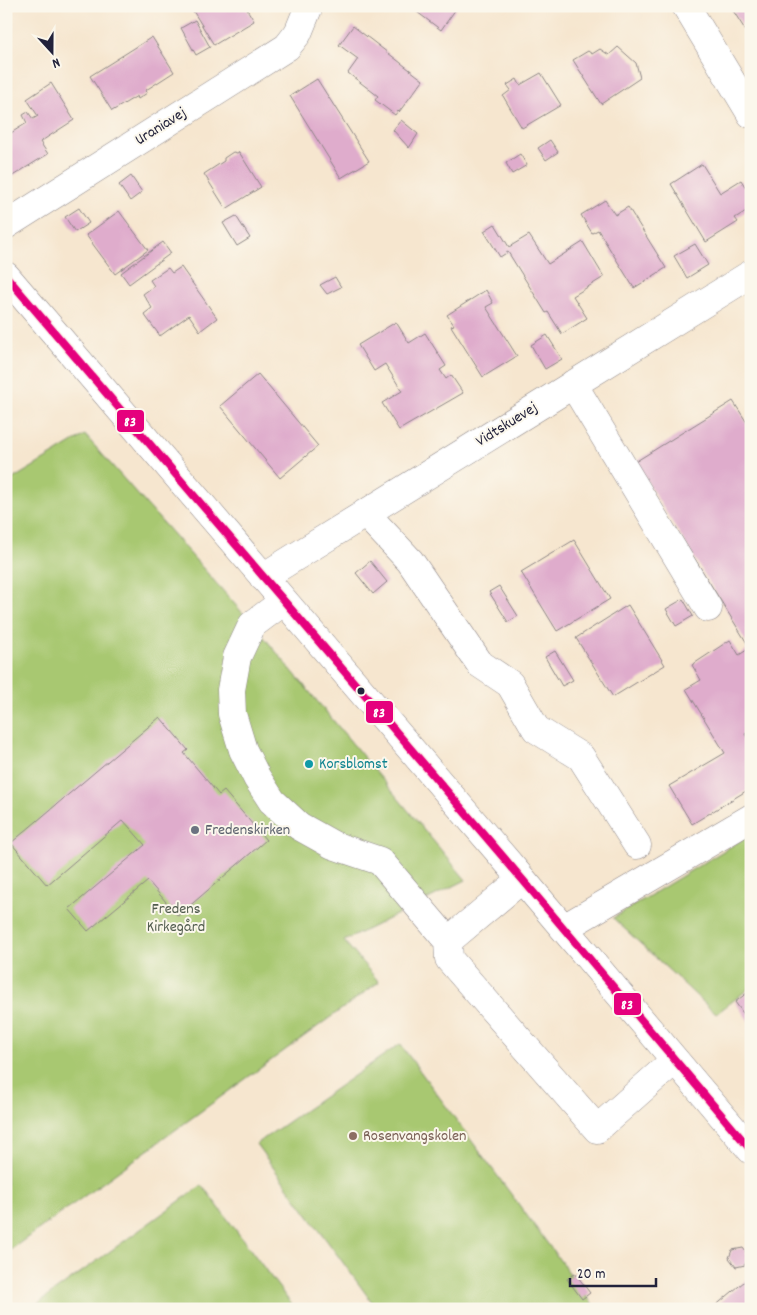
<svg xmlns="http://www.w3.org/2000/svg" width="757" height="1315" viewBox="0 0 757 1315" font-family="Dekko,sans-serif">
  <rect width="100%" height="100%" fill="#fbf7ec"/>
  <filter id="ink" filterUnits="userSpaceOnUse"><feTurbulence type="fractalNoise" baseFrequency=".02" numOctaves="2"/><feDisplacementMap in="SourceGraphic" scale="10" xChannelSelector="R" yChannelSelector="G"/><feConvolveMatrix kernelMatrix="1 2 1 2 8 2 1 2 1" color-interpolation-filters="sRGB"/></filter>
  <filter id="wash" filterUnits="userSpaceOnUse"><feTurbulence type="fractalNoise" baseFrequency=".0096" numOctaves="4" result="noise"/><feDisplacementMap in="SourceGraphic" scale="20" xChannelSelector="R" yChannelSelector="G"/><feGaussianBlur stdDeviation="1.12" result="paint"/><feColorMatrix in="noise" values="0 0 0 0 0 0 0 0 0 0 0 0 0 0 0 0 0 1.4 0 .05"/><feComposite in="paint" operator="in"/></filter>
  <g filter="url(#wash)">
    <rect width="100%" height="100%" fill="#f6e6cf"/>
    <path fill="#a8c871" stroke="#657556" d="M85,435L263,636L466,880L344,941L379,982L6,1253V483Z
      M751,834V987L716,1014L613,918Z
      M400,1044L596,1309H377L256,1144Z
      M202,1185L295,1309H30Z"/>
    <g id="blocks">
      <path fill="#dfaccc" d="M190,6H245L254,21L214,45Z
        M409,6H458L441,30Z
        M736,6H751V39L732,9Z
        M195,20L210,47L196,55L181,28Z
        M353,26L423,80L399,112L398,111L395,115L375,100L378,96L348,73L358,59L339,45Z
        M152,37L174,72L146,90L147,93L138,99L137,96L112,111L90,76Z
        M618,47L636,63L640,78L601,104L573,60L588,51L592,54L600,49L609,55Z
        M541,73L561,105L522,128L503,96L511,90L507,85L517,79L520,85Z
        M317,79L369,161L341,178L290,96Z
        M51,83L74,120L40,142L48,154L6,180V136L27,123L23,115L28,112L33,119L38,116L27,99Z
        M401,120L418,134L409,148L393,130Z
        M550,140L558,152L546,160L538,148Z
        M233,152L237,153L239,152L261,187L226,209L204,174L224,161V158Z
        M520,154L527,165L512,174L506,163Z
        M702,164L720,193L741,180L751,196V208L735,218L738,222L706,242L671,184Z
        M131,176L142,192L130,201L119,185Z
        M605,200L615,215L628,207L666,268L634,288L598,230L592,233L581,215Z
        M79,208L89,223L75,232L65,217Z
        M119,211L148,250L115,274L86,235Z
        M236,216L250,238L237,246L223,223Z
        M495,224L509,247L529,235L548,264L583,242L604,277L573,296L587,318L562,334L548,312L546,313L508,252L500,257L484,231Z
        M163,242L171,253L129,284L121,273Z
        M695,244L708,265L687,278L674,256Z
        M181,267L217,318L200,331L189,315L160,336L144,314L152,308L143,294L154,286L150,280L168,268L172,273Z
        M335,277L341,287L327,294L320,285Z
        M486,290L493,303L486,307L517,356L483,377L451,326L454,325L447,315Z
        M396,322L409,343L425,333L446,366L440,370L446,379L451,375L463,393L399,430L382,403L402,391L385,364L374,371L358,345Z
        M547,335L562,359L545,369L531,345Z
        M258,374L318,446L280,478L220,406Z
        M733,401L751,429V730L745,734L751,744V788L692,824L669,786L725,753L686,689L701,680L692,665L730,640L739,655L750,648L635,462Z
        M574,540L610,599L557,631L521,572Z
        M370,561L387,582L373,594L356,573Z
        M499,586L518,616L508,622L489,592Z
        M683,599L693,616L676,626L666,609Z
        M628,605L665,665L613,697L576,638Z
        M555,651L573,680L562,686L545,657Z
        M160,717L188,750L184,753L219,795L224,791L266,840L178,916L148,881L88,931L69,909L145,845L123,820L47,885L11,843Z
        M751,990V1024L735,1002Z
        M743,1248L749,1256L745,1265L736,1267L729,1258L732,1250Z
        M575,1273L590,1293L582,1299L567,1279Z
        M751,1276V1309H715L714,1307Z"/>
    </g>
  </g>
  <g filter="url(#ink)">
    <use href="#blocks" fill-opacity="0" stroke="#8c8485" stroke-width="1"/>
    <g fill="none" stroke-linecap="round" stroke-linejoin="round">
      <defs>
        <path id="minor" d="M686,6L751,114
          M6,225L287,47L298,33L309,6
          M6,276L522,879L751,1150
          M573,384L708,608
          M365,513L410,561L480,664L510,684L536,729L581,757L637,845
          M263,577L751,274
          M284,601L252,625L237,657L231,690L232,714L243,750L257,778L272,801L299,826L333,845L380,861L448,941
          M522,879L448,941L449,959L597,1129L675,1060
          M564,928L751,818"/>
      </defs>
      <use href="#minor" stroke="#8c8485" stroke-width="29"/>
      <use href="#minor" stroke="#fff" stroke-width="28"/>
      <defs>
        <path id="bus-1" d="M6,276L522,879L751,1150"/>
      </defs>
      <use href="#bus-1" stroke="#fbf7ec" stroke-width="11"/>
      <use href="#bus-1" stroke="#e5007d" stroke-width="8"/>
    </g>
  </g>
  <circle fill="#22223b" stroke="#fbf7ec" stroke-width="2" cx="361" cy="691" r="4.5"/>
  <circle fill="#0f9aa8" stroke="#fbf7ec" stroke-width="2" cx="309" cy="764" r="5"/>
  <circle fill="#6b7280" stroke="#fbf7ec" stroke-width="2" cx="195" cy="830" r="5"/>
  <circle fill="#8d6e63" stroke="#fbf7ec" stroke-width="2" cx="353" cy="1136" r="5"/>
  <g text-anchor="middle" dominant-baseline="central" stroke-width="4" stroke-linejoin="round" paint-order="stroke">
    <g font-size="16" fill="#22223b" stroke="#fbf7ec">
      <text transform="translate(161 127) rotate(-32)">Uraniavej</text>
      <text transform="translate(507 425) rotate(-32)">Vidtskuevej</text>
    </g>
    <g font-size="16" fill="#0d838f" stroke="#fbf7ec" text-anchor="start">
      <text x="319" y="764">Korsblomst</text>
    </g>
    <g font-size="16" fill="#5b616d" stroke="#fbf7ec" text-anchor="start">
      <text x="205" y="830">Fredenskirken</text>
    </g>
    <g font-size="16" fill="#515c4e" stroke="#fbf7ec">
      <text x="176" y="909">Fredens<tspan x="176" dy="18">Kirkegård</tspan></text>
    </g>
    <g font-size="16" fill="#785e54" stroke="#fbf7ec" text-anchor="start">
      <text x="363" y="1136">Rosenvangskolen</text>
    </g>
  </g>
  <g stroke="#fbf7ec" stroke-width="2">
    <rect x="116" y="409" width="29" height="24" rx="5" fill="#e5007d"/>
    <rect x="365" y="700" width="29" height="24" rx="5" fill="#e5007d"/>
    <rect x="613" y="992" width="29" height="24" rx="5" fill="#e5007d"/>
  </g>
  <g font-size="14" text-anchor="middle" font-weight="bold" fill="#fff">
    <text x="130" y="426">83</text>
    <text x="379" y="717">83</text>
    <text x="627" y="1009">83</text>
  </g>
  <rect width="757" height="1315" fill="none" stroke="#fbf7ec" stroke-width="25"/>
  <g transform="translate(52 52) rotate(159)" stroke="#fbf7ec" stroke-width="4" paint-order="stroke">
  <path d="M0-4L9 19L0 12L-9 19Z" fill="#22223b"/>
  <text y="-8" font-size="14" font-weight="bold" text-anchor="middle" fill="#22223b">N</text>
  </g>
  <path d="M570 1278v8h86v-8" fill="none" stroke="#22223b" stroke-width="2.5"/>
  <text x="577" y="1278" font-size="15" fill="#22223b" stroke="#fbf7ec" stroke-width="4" paint-order="stroke">20 m</text>
</svg>
